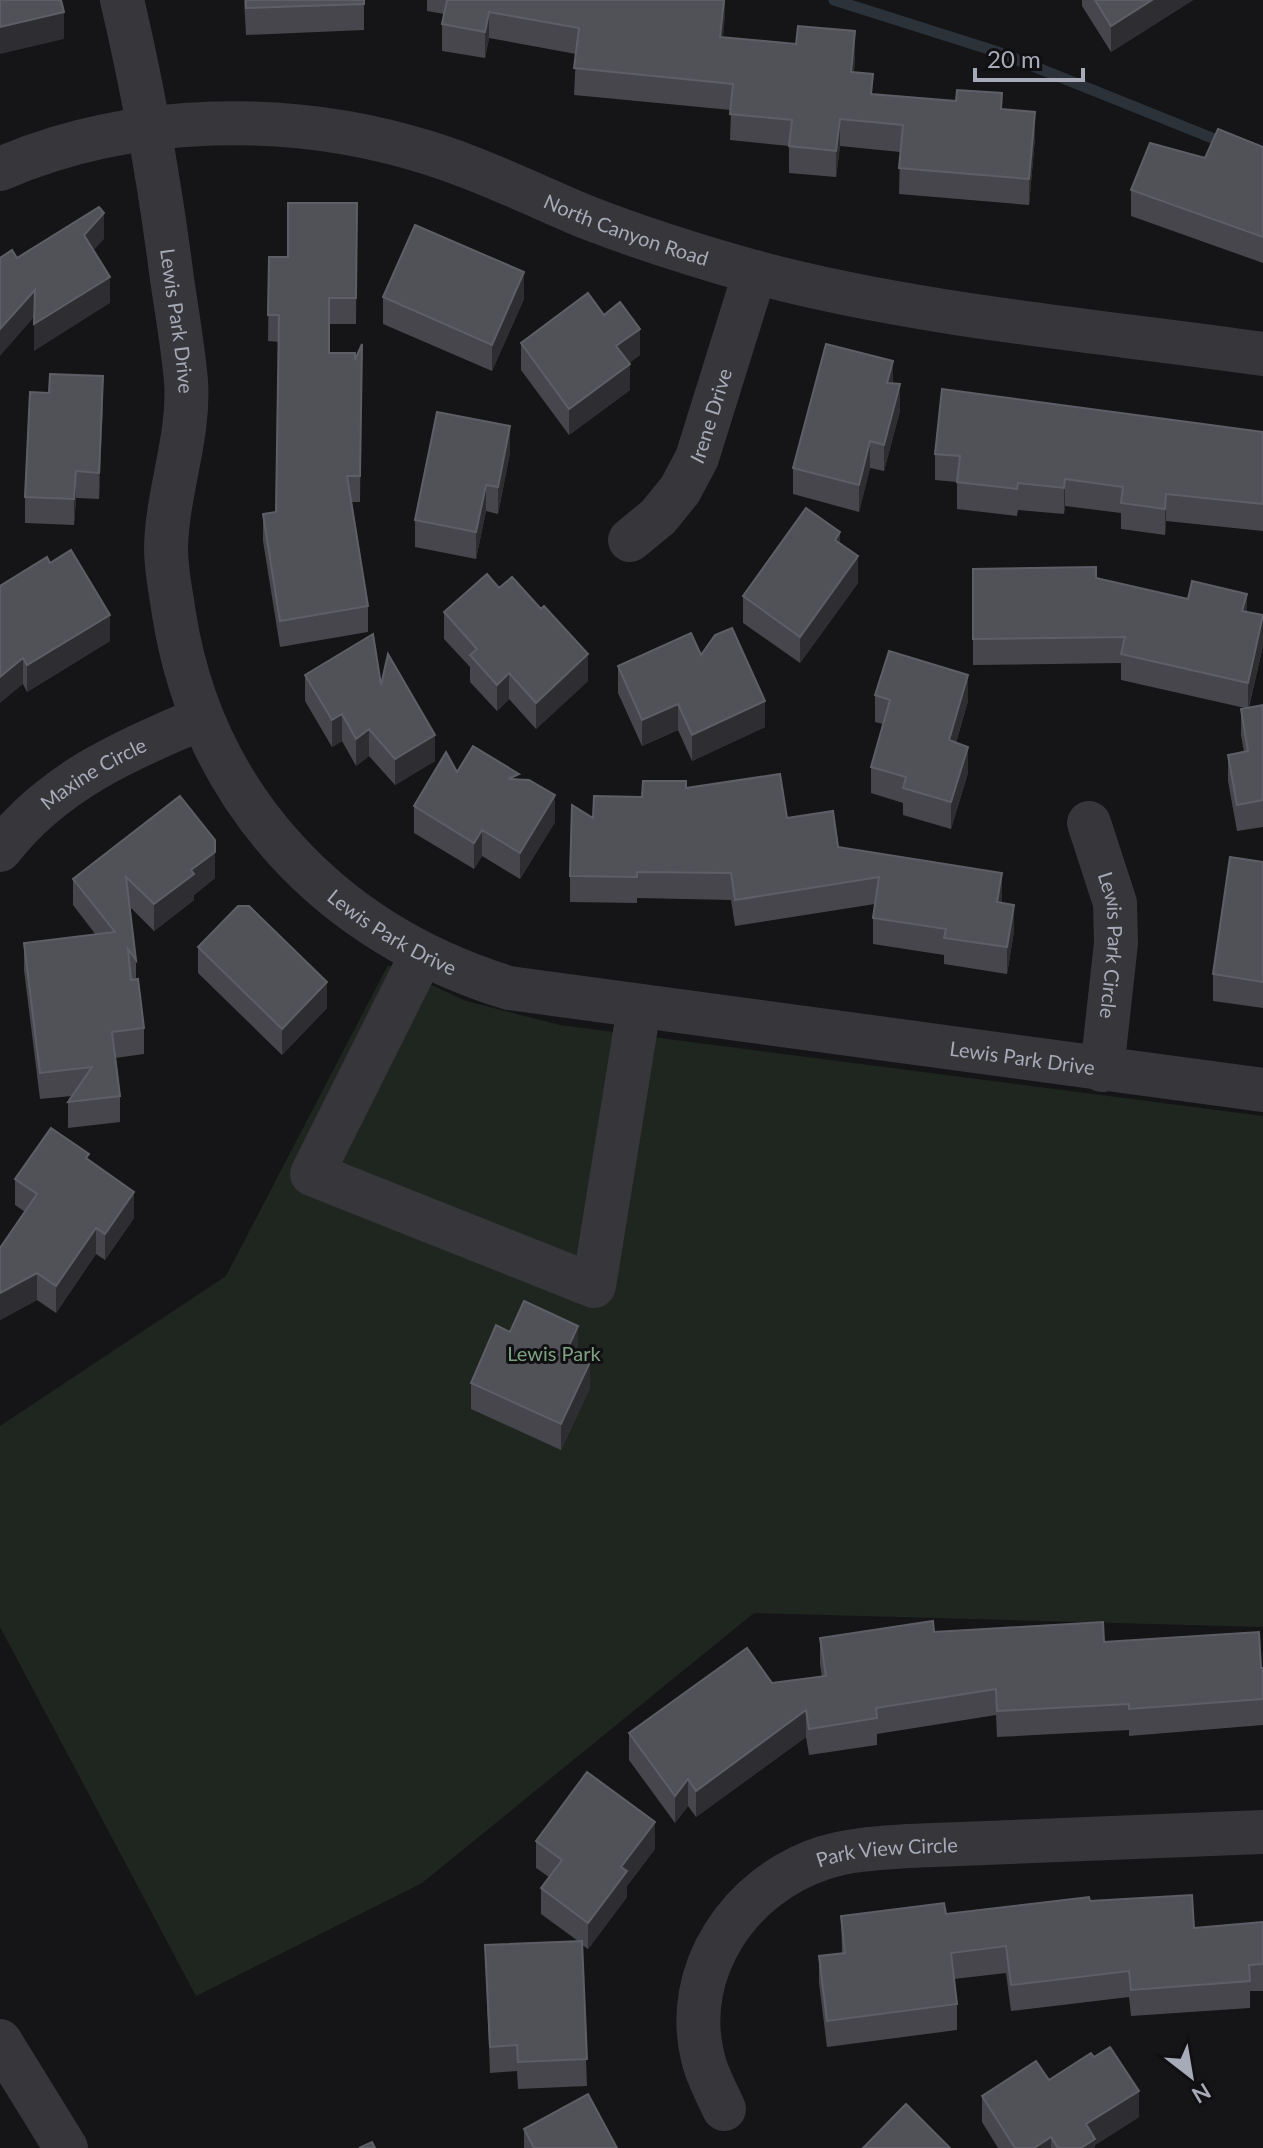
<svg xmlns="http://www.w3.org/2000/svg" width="1263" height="2148" viewBox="0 0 1263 2148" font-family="Lato,sans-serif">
  <rect width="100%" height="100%" fill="#151517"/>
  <path fill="#1f2620" d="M388,965L466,1001L560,1025L1263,1116V1627L754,1613L422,1883L196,1996L0,1627V1426L226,1276Z"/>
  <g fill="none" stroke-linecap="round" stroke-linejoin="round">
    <path stroke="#2b323a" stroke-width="11" d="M834,0L998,52L1227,144"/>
    <g stroke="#36363b" stroke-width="44">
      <path id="s1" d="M122,0C144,93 160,185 172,279C177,313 183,347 186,381C190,437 167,492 166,548C166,570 171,593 174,614C203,799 332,934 509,988L1263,1090"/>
      <path id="s2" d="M0,169C132,112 292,110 429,153C483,170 534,195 586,217C640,238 697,256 754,272C919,316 1094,330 1263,354"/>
      <path id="s3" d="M630,540L658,517L680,490L697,458L755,272"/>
      <path id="s4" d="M1089,823L1115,903L1116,943L1102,1070"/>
      <path id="s5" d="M0,850C51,783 125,750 200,719"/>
      <path d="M422,954L312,1174L594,1286L639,1008"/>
      <path d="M0,2041L66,2148"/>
      <path id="s6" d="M724,2109C717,2093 707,2076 703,2058C681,1971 740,1885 823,1858C851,1849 880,1848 908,1846L1263,1832"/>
    </g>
  </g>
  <path fill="#46464c" d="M244,0H364V30L246,35Z
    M427,0H725L723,37L855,57L854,72L873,94L1002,109L1035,138L1029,205L899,194L900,152L840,146L836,177L789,173V146L730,140L731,110L574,95L576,54L489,38L485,58L442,51V24L444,14L427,11Z
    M1082,0H1193L1111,52L1082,6Z
    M1263,147V263L1131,216V190L1205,158Z
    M357,203L356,324H329V353L355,360L362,344L360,502H352L368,606V632L280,647L263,541V514L276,512L279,342L268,341L269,257H288Z
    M383,297L524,299L492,371L383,324Z
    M604,315L640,355L629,363L630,390L569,435L521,370V343Z
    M103,402L99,499L76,498L74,525L25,523V497Z
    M900,411L884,471L870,468L859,512L793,494V468Z
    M1251,431L1263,432V531L1166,521L1165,535L1121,529V513L1065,506L1064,514L1018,510L1017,516L957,509V482L935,480V454Z
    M510,453L498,514L486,511L476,559L415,547V520Z
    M973,569L1096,578L1188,599L1263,646L1249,707L1263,705V827L1237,831L1228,781V755L1244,752L1241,735V709L1245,708L1121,680V663L973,665Z
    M858,583L800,663L743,623V596Z
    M0,586L110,641L27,692L23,684Z
    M444,612L588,681L536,729L509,699L497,711L470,682V667L444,639Z
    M701,655L765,727L692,761L678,730L642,746L618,693V666Z
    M305,675L381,685L435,761L395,785L369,756L356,766L342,741L332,747L305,701Z
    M875,695L968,701L956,743L968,773L951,829L903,815V803L871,793V767L883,724L875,722Z
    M457,772L519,779L555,822L520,879L482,856L474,869L414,833V806Z
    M686,788L787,818L838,847L1002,899L1001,903L1014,931L1007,974L944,964V955L873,944V918L875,904L735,926L731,900L637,898V903L570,902V876L593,818L642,797Z
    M1263,862V1008L1213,1001V974Z
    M215,878L194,895V900L154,931L130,907L136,960V979L144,1028V1054L115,1058L120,1096V1122L68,1128V1102L72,1096L40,1099L24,970V943L96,935L73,905V879Z
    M198,947L327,1008L282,1055L198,973Z
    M89,1160L134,1218L105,1260L96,1254L56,1313L37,1300L0,1320V1248L25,1212L15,1205V1179Z
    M510,1332L578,1352L576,1356L590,1388L561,1450L471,1409V1383Z
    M934,1632L1104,1642L1263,1668V1725L1129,1736V1730L997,1737L996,1715L877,1734V1745L809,1755L806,1737L696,1817L688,1806L675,1823L629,1760V1733L772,1683L822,1677L820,1664V1638Z
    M536,1841L655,1849L627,1886V1897L588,1949L582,1945L587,2086L518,2089L517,2071L490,2073L485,1945L578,1941L541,1914V1888L549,1877L536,1868Z
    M1090,1901L1194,1928L1263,1922V1991H1250V2008L1131,2016L1129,1997L1011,2011L1006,1973L954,1979L957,2004V2030L827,2047L819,1983V1956L842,1954L841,1916L946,1914Z
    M1049,2080L1139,2117L1095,2145V2148H998L982,2122V2096Z
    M524,2129L617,2148H524Z"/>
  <path fill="#2e2e32" d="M724,0L725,18L720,63V37Z
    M1152,0H1193L1111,52V26Z
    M64,12V39L0,54V27Z
    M489,12V38L485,58V32Z
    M855,31V57L851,99V72Z
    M1035,112V138L1029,205V179Z
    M840,119V146L836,177V151Z
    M104,213V239L84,261V235Z
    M524,272V299L492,371V345Z
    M110,277V303L34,351V324Z
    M35,290V316L0,356V329Z
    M640,329V355L616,372V346Z
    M893,361V387L887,383Z
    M630,364V390L569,435V409Z
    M103,376V402L99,499V473Z
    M900,384V411L884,471V445Z
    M510,426V453L498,514V487Z
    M870,441V468L859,512V485Z
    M76,471V498L74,525V499Z
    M1065,479V506L1064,514V488Z
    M486,485V511L476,559V532Z
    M1166,494V521L1165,535V509Z
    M840,532V559L835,540Z
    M858,556V583L800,663V637Z
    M1247,594V620L1242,611Z
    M110,615V641L27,692V665Z
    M1263,620V646L1248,709V683Z
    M588,654V681L536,729V703Z
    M23,658V684L0,703V677Z
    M509,673V699L497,711V685Z
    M968,675V701L949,767V740Z
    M765,701V727L692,761V735Z
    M678,704V730L642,746V720Z
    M342,714V741L332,747V720Z
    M369,729V756L356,766V739Z
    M435,735V761L395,785V759Z
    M968,747V773L951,829V802Z
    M555,795V822L520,879V853Z
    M482,830V856L474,869V843Z
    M215,852V878L194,895V900L154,931V904L191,870Z
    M1002,873V899L997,929V902Z
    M1014,905V931L1007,974V947Z
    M327,982V1008L282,1055V1029Z
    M134,1192V1218L105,1260V1234Z
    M96,1228V1254L56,1313V1286Z
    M37,1273V1300L0,1320V1293Z
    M578,1326V1352L566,1378V1352Z
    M590,1362V1388L561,1450V1424Z
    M806,1710V1737L696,1817V1791Z
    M688,1779V1806L675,1823V1796Z
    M655,1822V1849L627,1886V1897L588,1949V1923L621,1867Z
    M1139,2091V2117L1095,2145V2148H1081L1086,2124Z
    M1051,2137V2148H1034Z"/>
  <path fill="#515158" stroke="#5e5f66" stroke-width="2" d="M0,0H61L64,12L0,27Z
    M246,0H364V4L246,8Z
    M447,0H724L720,37L796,44L798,26L855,31L851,72L873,74L871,94L956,101L957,90L1002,93L1001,109L1035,112L1029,179L899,168L903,125L840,119L836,151L789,146L792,120L730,114L733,84L574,68L579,28L489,12L485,32L442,24Z
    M1095,0H1152L1111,26Z
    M1218,129L1263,147V237L1131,190L1150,143L1205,158Z
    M288,203H357L356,298H329V353H355V360L362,344L360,476H347L368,606L280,621L263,514L276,512L279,315H268L269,257H288Z
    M99,207L104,213L84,235L110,277L34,324L35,290L0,329V258L12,250L17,258Z
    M415,225L524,272L492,345L383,297Z
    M588,293L604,315L620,302L640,329L616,346L630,364L569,409L521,343Z
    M826,344L893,361L887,383L900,384L884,445L870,441L859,485L793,468Z
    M50,374L103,376L99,473L76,471L74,499L25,497L30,392L49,393Z
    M942,389L1263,432V504L1166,494L1165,509L1121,503L1123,487L1065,479L1064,488L1018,483L1017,489L957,482L960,456L935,454Z
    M437,412L510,426L498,487L486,485L476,532L415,520Z
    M806,508L840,532L835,540L858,556L800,637L743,596Z
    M71,550L110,615L27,665L23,658L0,677V586L47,557L50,563Z
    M1096,567V578L1188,599L1192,581L1247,594L1242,611L1263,615L1248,683L1121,654L1125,637L973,639V569Z
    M487,574L499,588L512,577L541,609L544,606L588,654L536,703L509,673L497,685L470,655L477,649L444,612Z
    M732,628L765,701L692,735L678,704L642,720L618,666L691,633L701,655L715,635Z
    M373,634L381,685L388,654L435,735L395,759L369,729L356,739L342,714L332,720L305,675Z
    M889,651L968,675L949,740L968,747L951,802L903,788L906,777L871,767L890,700L875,695Z
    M1263,705V800L1237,805L1228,755L1248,751L1241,709Z
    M473,746L519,774L508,779L529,780L555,795L520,853L482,830L474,843L414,806L446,752L457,772Z
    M780,774L787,818L833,811L838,847L1002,873L997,902L1014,905L1007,947L944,938L946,929L873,918L879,877L735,900L731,873L637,872V877L570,876L572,805L593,818L594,796L642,797L643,781H686V788Z
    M180,796L215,840V852L191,870L194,874L154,904L126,877L136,960L128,949L131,980L138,979L144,1028L112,1032L120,1096L68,1102L92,1067L40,1073L24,943L115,932L73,879Z
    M1230,857L1263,862V982L1213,974Z
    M238,906H249L327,982L282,1029L198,947Z
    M51,1128L89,1154L86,1158L134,1192L105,1234L96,1228L56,1286L37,1273L0,1293V1248L37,1194L15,1179Z
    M524,1301L578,1326L566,1352L590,1362L561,1424L471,1383L496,1325L510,1332Z
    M933,1621L934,1632L1103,1622L1104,1642L1259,1632L1261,1668H1263V1699L1129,1709V1704L997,1711L996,1689L876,1708L877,1718L809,1729L806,1710L696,1791L688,1779L675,1796L629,1733L747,1648L772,1683L826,1676L820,1638Z
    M587,1772L655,1822L621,1867L627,1871L588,1923L541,1888L562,1860L536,1841Z
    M1192,1895L1194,1928L1263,1922V1964L1249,1965L1250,1981L1131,1990L1129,1971L1011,1985L1006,1946L951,1953L957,2004L827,2021L819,1956L845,1953L841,1916L944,1903L946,1914L1089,1897L1090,1901Z
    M582,1941L587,2059L518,2062L517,2045L490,2047L485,1945Z
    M1110,2047L1139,2091L1086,2124L1095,2139L1081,2148H1058L1051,2137L1034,2148H1015L982,2096L1036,2061L1049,2080L1091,2053L1094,2057Z
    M588,2094L617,2148H534L524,2129Z
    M906,2104L950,2148H863Z
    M372,2142L375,2148H359Z"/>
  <g text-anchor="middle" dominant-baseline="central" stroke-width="6" stroke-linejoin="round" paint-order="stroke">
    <g font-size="20" fill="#a7aab7" stroke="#101012">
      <text stroke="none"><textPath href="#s2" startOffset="650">North Canyon Road</textPath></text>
      <text stroke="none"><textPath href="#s1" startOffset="326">Lewis Park Drive</textPath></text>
      <text stroke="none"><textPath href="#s3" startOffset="152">Irene Drive</textPath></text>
      <text stroke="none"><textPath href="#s5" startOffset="122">Maxine Circle</textPath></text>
      <text stroke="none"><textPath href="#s1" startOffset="1022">Lewis Park Drive</textPath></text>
      <text stroke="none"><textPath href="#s4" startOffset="126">Lewis Park Circle</textPath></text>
      <text stroke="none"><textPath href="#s1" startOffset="1670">Lewis Park Drive</textPath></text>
      <text stroke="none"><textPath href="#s6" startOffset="376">Park View Circle</textPath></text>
    </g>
    <g font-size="20" fill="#7ea182" stroke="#101012">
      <text x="554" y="1353">Lewis Park</text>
    </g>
  </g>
  <g transform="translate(1191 2076) rotate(149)" stroke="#101012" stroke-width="6" paint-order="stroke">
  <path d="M0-6L14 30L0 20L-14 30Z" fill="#a7aab7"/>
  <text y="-12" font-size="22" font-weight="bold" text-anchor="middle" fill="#a7aab7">N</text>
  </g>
  <path d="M975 68v12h108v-12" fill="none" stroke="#a7aab7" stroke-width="4"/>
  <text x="987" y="68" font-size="24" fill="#a7aab7" stroke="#101012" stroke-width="6" paint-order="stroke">20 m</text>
</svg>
